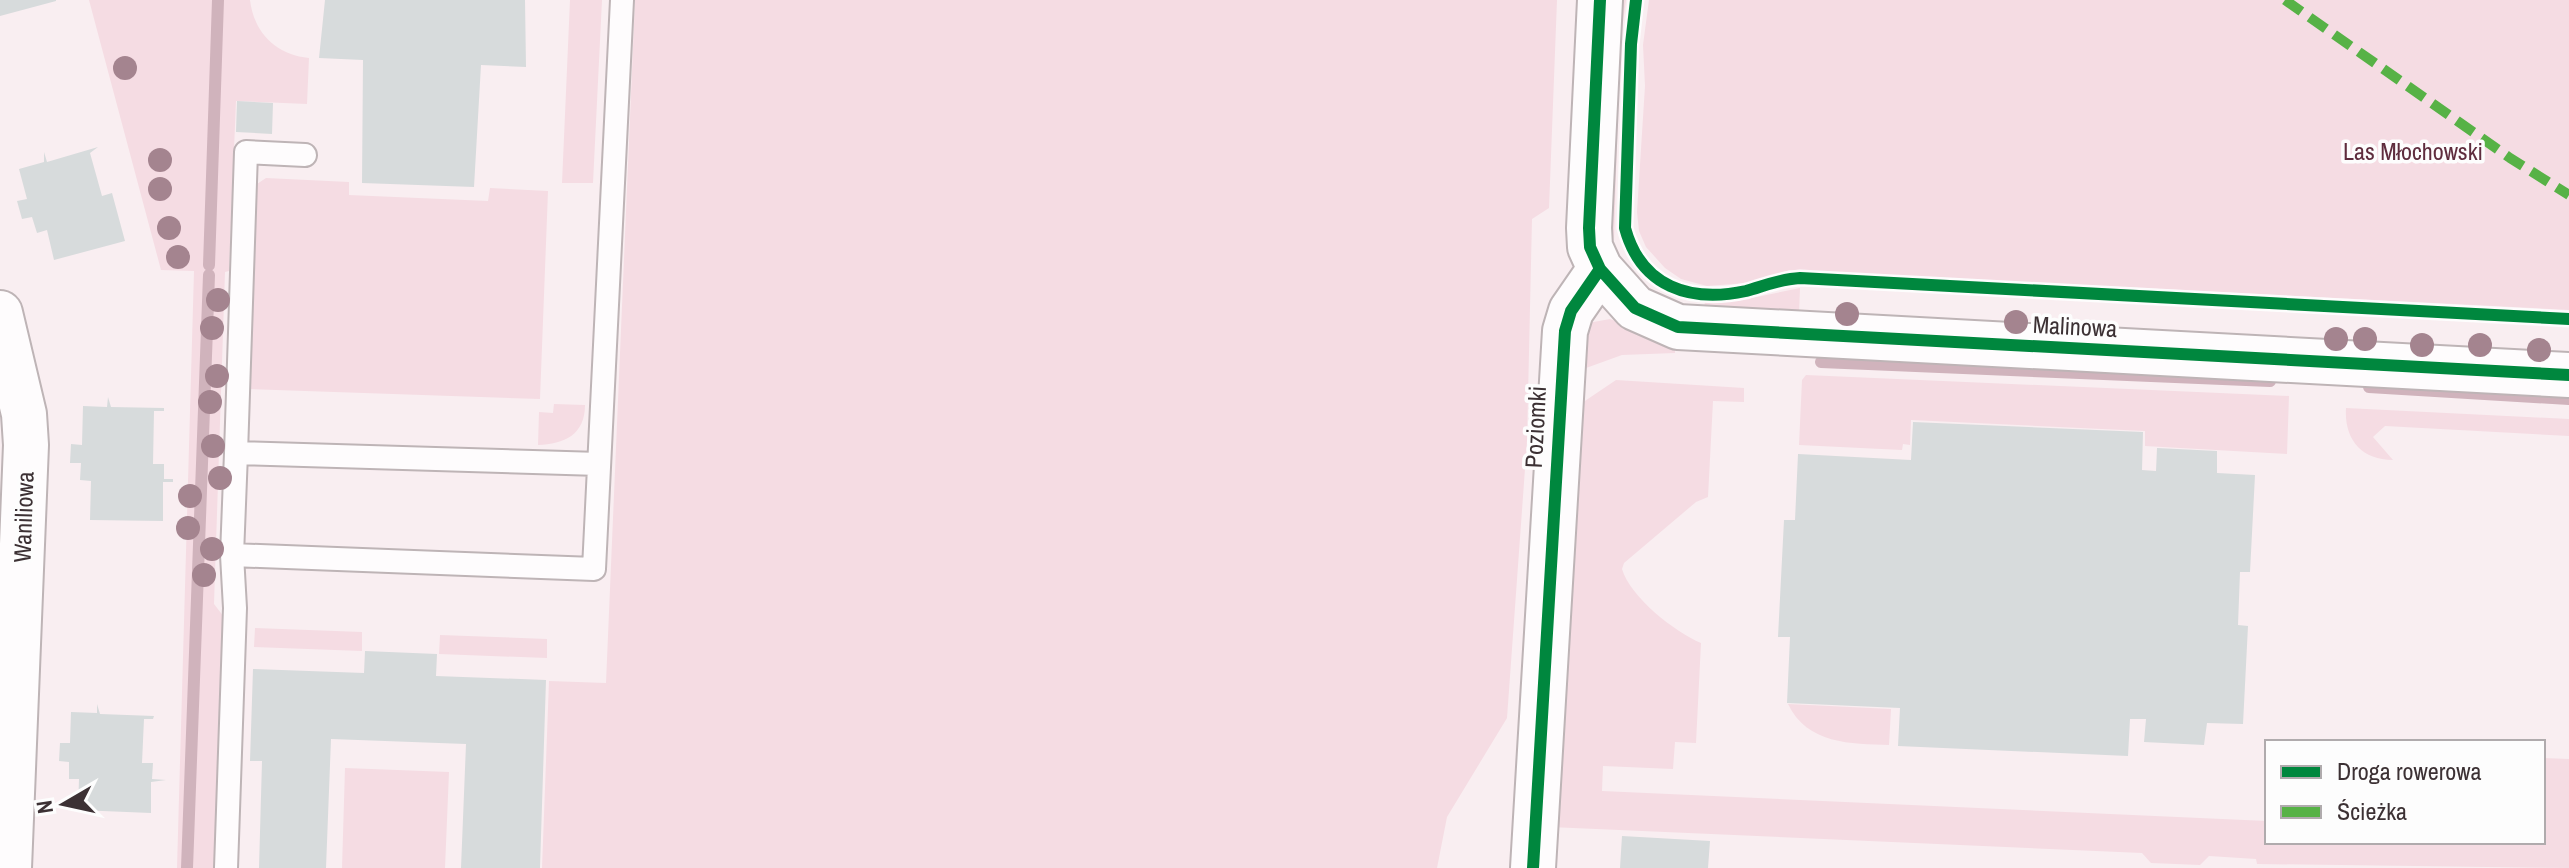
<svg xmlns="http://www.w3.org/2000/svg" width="2569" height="868" viewBox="0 0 2569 868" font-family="'Archivo Narrow',sans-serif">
  <rect width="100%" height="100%" fill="#f9eef1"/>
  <path fill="#f5dce3" d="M89,0H250C254,33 276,55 309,58L307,104L236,101L229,271L225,272L214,604L224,617L215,868H177L194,271L161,270Z
    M570,0H602L593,183H562Z
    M635,0H1557L1549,208L1532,219L1527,441L1507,718L1447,817L1437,868H542L549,681L606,683Z
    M1619,0H1626L1620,43L1614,241L1609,216Z
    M1649,0H2569V310L1790,270L1747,283L1707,286L1681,279L1665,268L1646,247L1639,231L1637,212L1645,86L1643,45Z
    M266,178L349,182V195L488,201L490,188L548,191L540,399L247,389L257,184Z
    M1800,288L1799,313H1704L1705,300L1737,301Z
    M1610,319L1675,343V353L1622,355L1575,372L1588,323Z
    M1806,375L2289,396L2287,454L2145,446V431L1911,420L1910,445L1903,444L1902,450L1799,445L1802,380Z
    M1616,380L1744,388V402L1713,401L1708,497L1696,502L1624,563L1622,569C1630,597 1675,632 1701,643L1696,743L1675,742L1673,769L1603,766L1602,791L2267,821V842H2543V758L2569,759V868L2257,864L2256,859L2209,856L2200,865L2151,863L2142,853L1550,827L1573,409Z
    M554,404L585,405C585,435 564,444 538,445L539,412L553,413Z
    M2346,408L2569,419V436L2385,426L2373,437L2393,460C2361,460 2344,439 2346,408Z
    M255,628L362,632V651L254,647Z
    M440,635L547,639V658L439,654Z
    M1788,704L1891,709L1889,745C1851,744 1807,744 1788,704Z
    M345,768L449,772L445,868H342Z"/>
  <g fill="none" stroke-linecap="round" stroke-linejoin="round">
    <path stroke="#d0b3bc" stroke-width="12" d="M209,265L218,0
      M1821,362L2270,381
      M2369,387L2569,399
      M187,868L209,275"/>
  </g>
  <path fill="#d7dbdc" d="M0,0H56V1L0,16Z
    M325,0H525L526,67L481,65L474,187L362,183L363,60L319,58Z
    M237,101L273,103L272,134L236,132Z
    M98,147L90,153L102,196L112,193L125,241L54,260L47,230L37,233L32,217L22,219L17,201L27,199L19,169L44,162V152L47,162Z
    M108,397L111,407L164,408V411H154L153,464H164V479H173V482H163V521L90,520L91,481L80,480L81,463H70L71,444L82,445L83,406L107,407Z
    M1913,422L2143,432L2142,470L2156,471L2157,448L2217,451V473L2255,475L2250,572H2240L2238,625L2248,626L2243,724L2207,723L2204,745L2144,742L2146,719H2130L2128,756L1898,746L1900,708L1787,703L1790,637H1778L1784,520H1795L1798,454L1911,460Z
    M365,651L437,654L436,676L546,680L540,868H461L466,744L331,739L326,868H259L262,761H250L253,669L364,673Z
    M97,704L100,714L154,716L153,719H144L142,763H153L152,779L166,780L151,782V813L78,810L79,779H69V762L59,761L60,743H70L71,712L97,713Z
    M1622,836L1710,841L1708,868H1620Z"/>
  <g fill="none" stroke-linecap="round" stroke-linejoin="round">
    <defs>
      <path id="service" d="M236,453L246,152L305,155
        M599,464L236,453L232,555L594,569L622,0
        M226,868L235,608L232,555"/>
      <path id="minor" d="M1600,269L1635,308L1678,327L2569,375
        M0,313L24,414L26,445L9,868
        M1533,868L1565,331L1571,311L1600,269L1590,247L1589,228L1600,0"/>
    </defs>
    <use href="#service" stroke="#beb4b6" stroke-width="26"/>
    <use href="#minor" stroke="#beb4b6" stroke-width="48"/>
    <use href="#service" stroke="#fefcfd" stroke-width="22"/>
    <use href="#minor" stroke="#fefcfd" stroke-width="44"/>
    <path stroke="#57b246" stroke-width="10" stroke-dasharray="20 10" stroke-linecap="butt" d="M2285,0L2510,158L2569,195"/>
    <defs>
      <path id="cycleway" d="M1636,0L1631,44L1625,228C1641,287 1690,303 1746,291C1764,286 1780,279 1800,278L2569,319
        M1600,269L1635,308L1678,327L2569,375
        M1533,868L1565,331L1571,311L1600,269L1590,247L1589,228L1600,0"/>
    </defs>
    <use href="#cycleway" stroke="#fdfdfd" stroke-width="17"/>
    <use href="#cycleway" stroke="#00873e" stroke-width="12"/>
  </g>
  <g fill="#a4848f">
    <circle cx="125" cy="68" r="12"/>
    <circle cx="160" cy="160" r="12"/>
    <circle cx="160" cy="189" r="12"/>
    <circle cx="169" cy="228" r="12"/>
    <circle cx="178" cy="257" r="12"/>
    <circle cx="218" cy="300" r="12"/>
    <circle cx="1847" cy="314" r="12"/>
    <circle cx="2016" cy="322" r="12"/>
    <circle cx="212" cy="328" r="12"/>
    <circle cx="2336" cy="339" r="12"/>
    <circle cx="2365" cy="339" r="12"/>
    <circle cx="2422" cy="345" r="12"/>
    <circle cx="2480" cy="345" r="12"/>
    <circle cx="2539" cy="350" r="12"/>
    <circle cx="217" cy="376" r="12"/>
    <circle cx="210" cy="402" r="12"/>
    <circle cx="213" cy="446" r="12"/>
    <circle cx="220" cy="478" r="12"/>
    <circle cx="190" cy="496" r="12"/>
    <circle cx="188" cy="528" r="12"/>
    <circle cx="212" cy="549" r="12"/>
    <circle cx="204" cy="575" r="12"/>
  </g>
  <g text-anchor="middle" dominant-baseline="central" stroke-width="7" stroke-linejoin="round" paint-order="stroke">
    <g font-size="24" fill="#5f2d3e" stroke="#fdfdfd">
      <text x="2413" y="151">Las Młochowski</text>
    </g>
    <g font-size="24" fill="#3c3134" stroke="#fdfdfd">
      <text transform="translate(2075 326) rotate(3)">Malinowa</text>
      <text transform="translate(1535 427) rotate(-87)">Poziomki</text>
      <text transform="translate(23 517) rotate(-88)">Waniliowa</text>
    </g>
  </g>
  <rect x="2265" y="740" width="280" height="104" fill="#fdfdfd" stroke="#b0abad" stroke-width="2"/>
  <rect x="2281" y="766" width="40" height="12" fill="#00873e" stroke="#b0abad" stroke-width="2"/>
  <text x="2337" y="780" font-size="24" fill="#3c3134">Droga rowerowa</text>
  <rect x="2281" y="806" width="40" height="12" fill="#57b246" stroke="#b0abad" stroke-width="2"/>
  <text x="2337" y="820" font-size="24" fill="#3c3134">Ścieżka</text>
  <g transform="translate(64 804) rotate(261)" stroke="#fdfdfd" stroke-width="6" paint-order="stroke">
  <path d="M0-6L14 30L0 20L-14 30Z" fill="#3c3134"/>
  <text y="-12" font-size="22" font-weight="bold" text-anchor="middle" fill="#3c3134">N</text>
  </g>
</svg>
